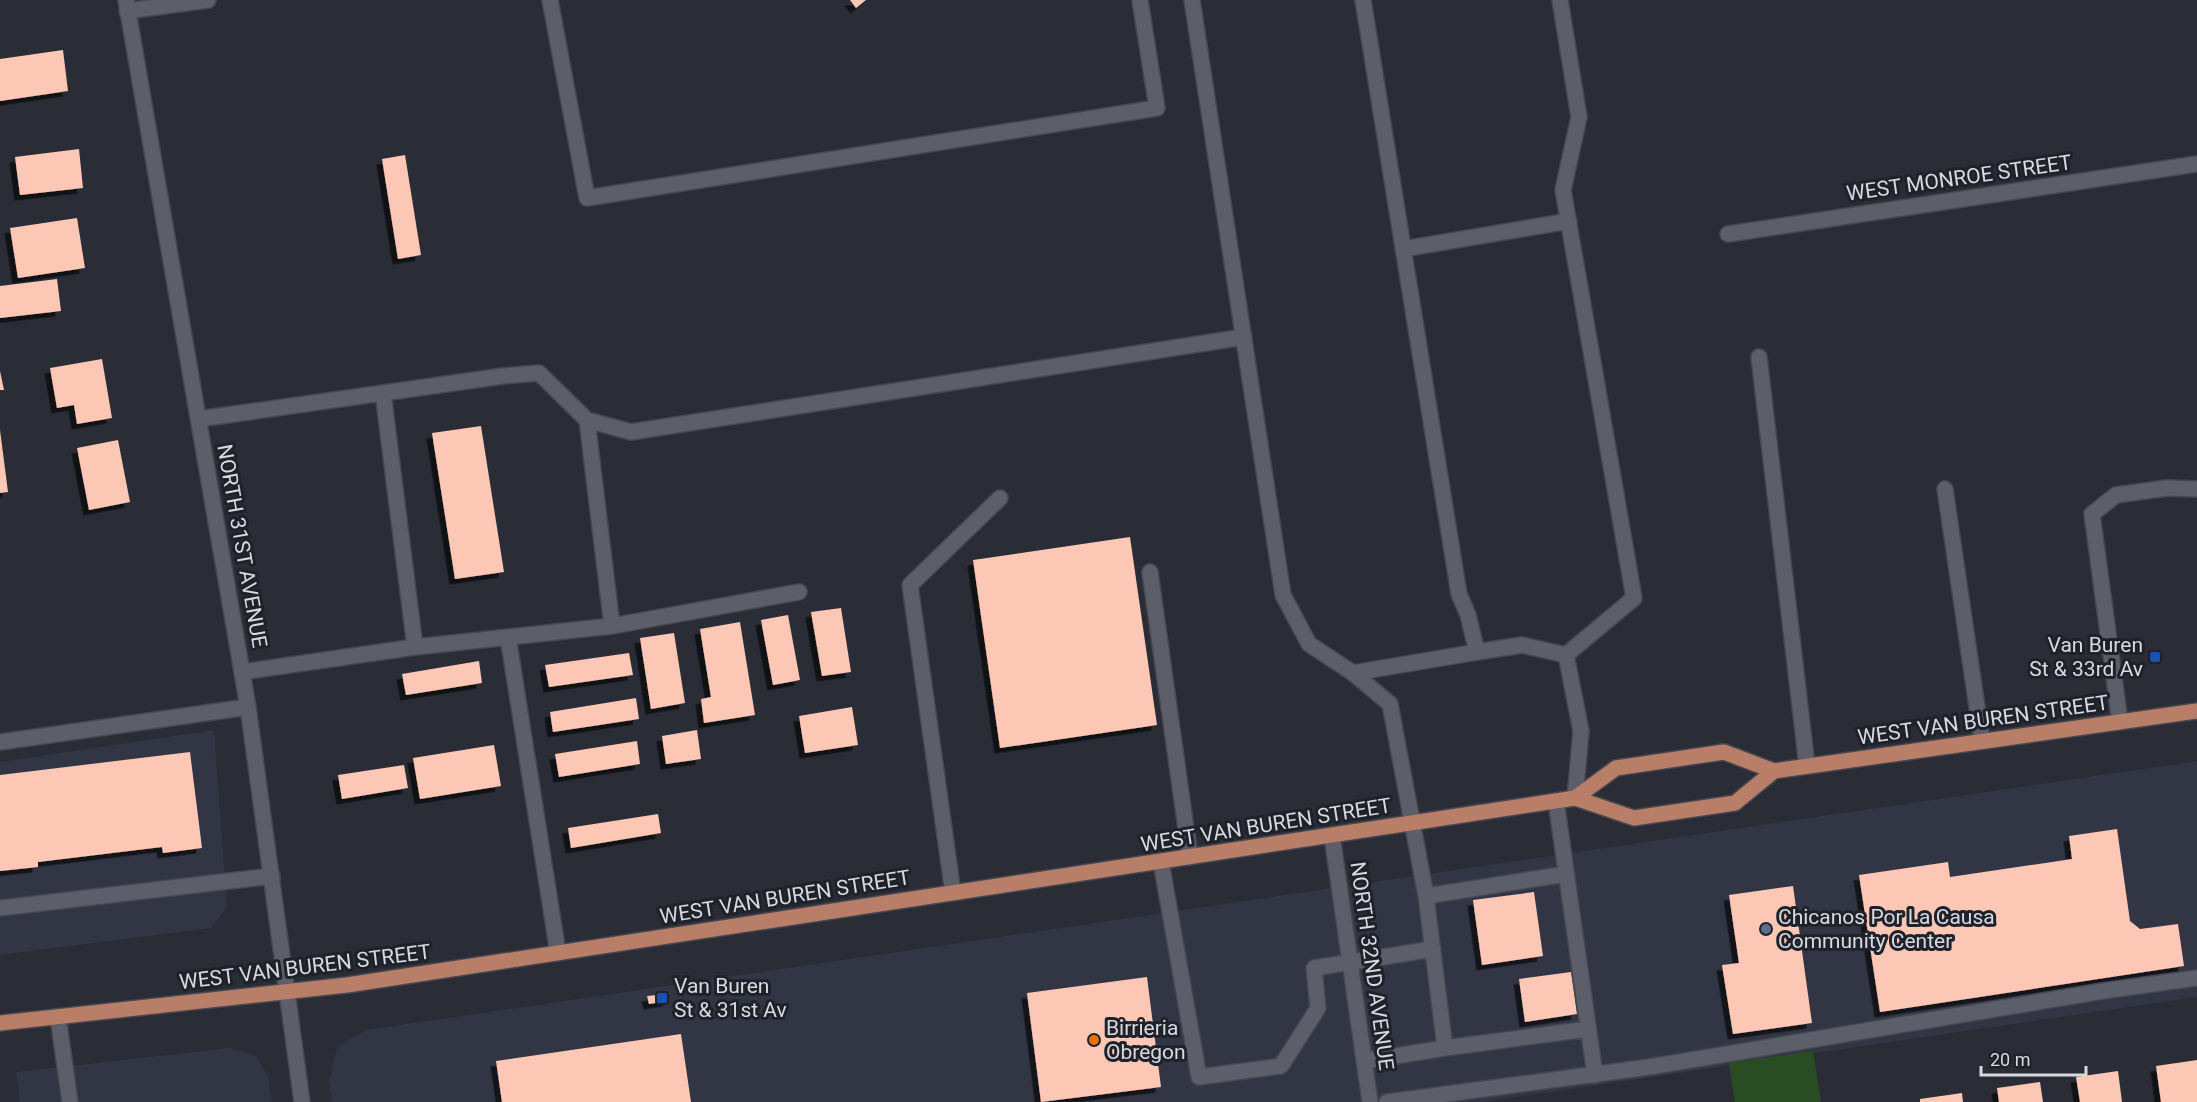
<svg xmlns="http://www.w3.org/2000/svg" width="2197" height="1102" viewBox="0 0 2197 1102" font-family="Roboto,sans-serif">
  <defs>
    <filter id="shadow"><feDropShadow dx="-5.5" dy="5.5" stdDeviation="0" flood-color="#0009"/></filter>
  </defs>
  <rect width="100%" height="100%" fill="#2a2c36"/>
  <path fill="#323544" d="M214,730L227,907L211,928L0,955V762Z
    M2197,761V997L1483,1102H332L329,1082L337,1047L366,1030Z
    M230,1048L256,1056L268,1076L272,1102H20L16,1072Z"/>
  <path fill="#294d23" d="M1813,1051L1821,1102H1735L1729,1063Z"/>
  <path fill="#fcc7b4" filter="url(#shadow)" d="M850,0H866L856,8Z
    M63,50L68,91L0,101V59Z
    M79,149L83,188L20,195L15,157Z
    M405,155L421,255L398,259L382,159Z
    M77,218L85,268L18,278L10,228Z
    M57,279L61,311L0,318V286Z
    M102,359L112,418L77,424L74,405L57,408L50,368Z
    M0,371L4,390H0Z
    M481,426L504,572L455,579L432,433Z
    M0,430L8,492L0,493Z
    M118,440L130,502L89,510L77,448Z
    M1130,537L1157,725L1000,748L973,560Z
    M841,608L851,672L822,676L811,612Z
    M788,615L800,680L773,685L761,620Z
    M740,622L755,715L704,723L701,699L711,697L700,629Z
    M674,633L685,703L651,709L640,638Z
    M629,653L633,675L549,687L545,665Z
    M479,661L482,683L406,695L402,674Z
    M636,698L639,719L553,732L550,712Z
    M852,707L858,745L805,753L799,716Z
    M697,730L701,759L666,764L662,736Z
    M637,741L640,764L559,777L555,754Z
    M494,745L501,786L420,799L413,758Z
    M190,752L202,848L163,853L162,847L38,862V867L0,871V775Z
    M404,765L408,788L342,799L338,775Z
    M658,814L661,833L571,848L568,828Z
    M2117,829L2130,921L2140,929L2178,924L2184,966L1880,1012L1859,875L1948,862L1950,877L2072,859L2069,836Z
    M1793,886L1812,1023L1733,1034L1722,965L1739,963L1729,895Z
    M1534,892L1543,956L1482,965L1473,900Z
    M1571,972L1577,1014L1525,1022L1519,979Z
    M1147,977L1161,1087L1041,1102L1027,993Z
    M667,994L668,1001L649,1004L647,996Z
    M681,1034L691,1102H502L496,1061Z
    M2197,1060V1102H2161L2156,1066Z
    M2118,1071L2122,1102H2080L2076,1077Z
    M2040,1082L2043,1102H1999L1997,1088Z
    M1962,1093L1963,1102H1920V1099Z"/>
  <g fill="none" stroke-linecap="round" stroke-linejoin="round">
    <defs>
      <path id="service" d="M550,0L587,198L1157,108L1140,0
        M1192,0L1283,595L1309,644L1353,673L1390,704L1426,896
        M1363,0L1459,594L1468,615L1477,652L1522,645L1566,655L1581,731L1575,798
        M1560,0L1579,117L1563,190L1634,598L1566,655
        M127,11L208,0
        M1403,249L1569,221
        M1759,357L1807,766
        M383,393L415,647L612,626L587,420
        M199,419L503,376L539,373L587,420L631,432L1244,337
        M1945,489L1982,741
        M1150,572L1190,857
        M612,626L799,592
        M508,637L558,953
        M242,672L415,647
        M1353,673L1477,652
        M2120,722L2092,514L2116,495L2167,488L2197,489
        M0,742L248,707
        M1556,801L1595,1075
        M1161,862L1199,1077L1281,1066L1318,1008L1314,968L1433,949
        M1566,874L1426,896L1445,1048L1588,1029
        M953,893L910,585L1000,498
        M0,908L272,876
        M58,1017L70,1102
        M1364,1061L1445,1048
        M1387,1102L1649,1067L2103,991L2197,978"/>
      <path id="minor" d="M1728,234L2197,164
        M1332,836L1370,1102"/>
      <path id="tertiary" d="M126,0L248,707L302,1102"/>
      <path id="primary" d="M1575,798L1616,768L1724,752L1774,771L2197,711
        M0,1023L347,985L1575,798L1634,818L1735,803L1774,771"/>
    </defs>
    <use href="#service" stroke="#464750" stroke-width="18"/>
    <use href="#minor" stroke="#464750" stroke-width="18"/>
    <use href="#tertiary" stroke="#464750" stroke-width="18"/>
    <use href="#primary" stroke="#464750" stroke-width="18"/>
    <use href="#service" stroke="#5c5e69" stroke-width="15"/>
    <use href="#minor" stroke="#5c5e69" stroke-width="15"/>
    <use href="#tertiary" stroke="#5c5e69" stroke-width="15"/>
    <use href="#primary" stroke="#b87e67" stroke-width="15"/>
  </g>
  <g fill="#1a4fb4" stroke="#20222b" stroke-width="2">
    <rect x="2149" y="651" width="12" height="12" rx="3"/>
    <rect x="656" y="992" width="12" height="12" rx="3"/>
  </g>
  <circle fill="#5c6f8a" stroke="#20222b" stroke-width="2" cx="1766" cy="929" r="6"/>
  <circle fill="#e8710a" stroke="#20222b" stroke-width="2" cx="1094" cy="1040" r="6"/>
  <g text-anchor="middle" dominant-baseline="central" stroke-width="6" stroke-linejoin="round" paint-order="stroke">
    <g font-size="21" fill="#d8dae0" stroke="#20222b">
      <text transform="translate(1959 178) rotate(-8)">WEST MONROE STREET</text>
      <text transform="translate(242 546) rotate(80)">NORTH 31ST AVENUE</text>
      <text transform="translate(1983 720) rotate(-8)">WEST VAN BUREN STREET</text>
      <text transform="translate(1266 825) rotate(-9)">WEST VAN BUREN STREET</text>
      <text transform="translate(785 897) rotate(-9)">WEST VAN BUREN STREET</text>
      <text transform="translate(1372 966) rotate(82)">NORTH 32ND AVENUE</text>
      <text transform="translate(305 967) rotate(-7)">WEST VAN BUREN STREET</text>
    </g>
    <g font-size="21" fill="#d8dae0" stroke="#20222b" text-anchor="start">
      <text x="2143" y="645" text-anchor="end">Van Buren<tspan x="2143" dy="24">St &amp; 33rd Av</tspan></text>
      <text x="1778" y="917">Chicanos Por La Causa<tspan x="1778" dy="24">Community Center</tspan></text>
      <text x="674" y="986">Van Buren<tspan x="674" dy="24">St &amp; 31st Av</tspan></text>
      <text x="1106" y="1028">Birrieria<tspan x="1106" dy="24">Obregon</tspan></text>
    </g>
  </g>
  <path d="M1981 1066v9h105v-9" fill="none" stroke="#d8dae0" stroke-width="3"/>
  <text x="1990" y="1066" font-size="18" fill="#d8dae0" stroke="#20222b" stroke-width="4.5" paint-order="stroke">20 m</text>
</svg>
